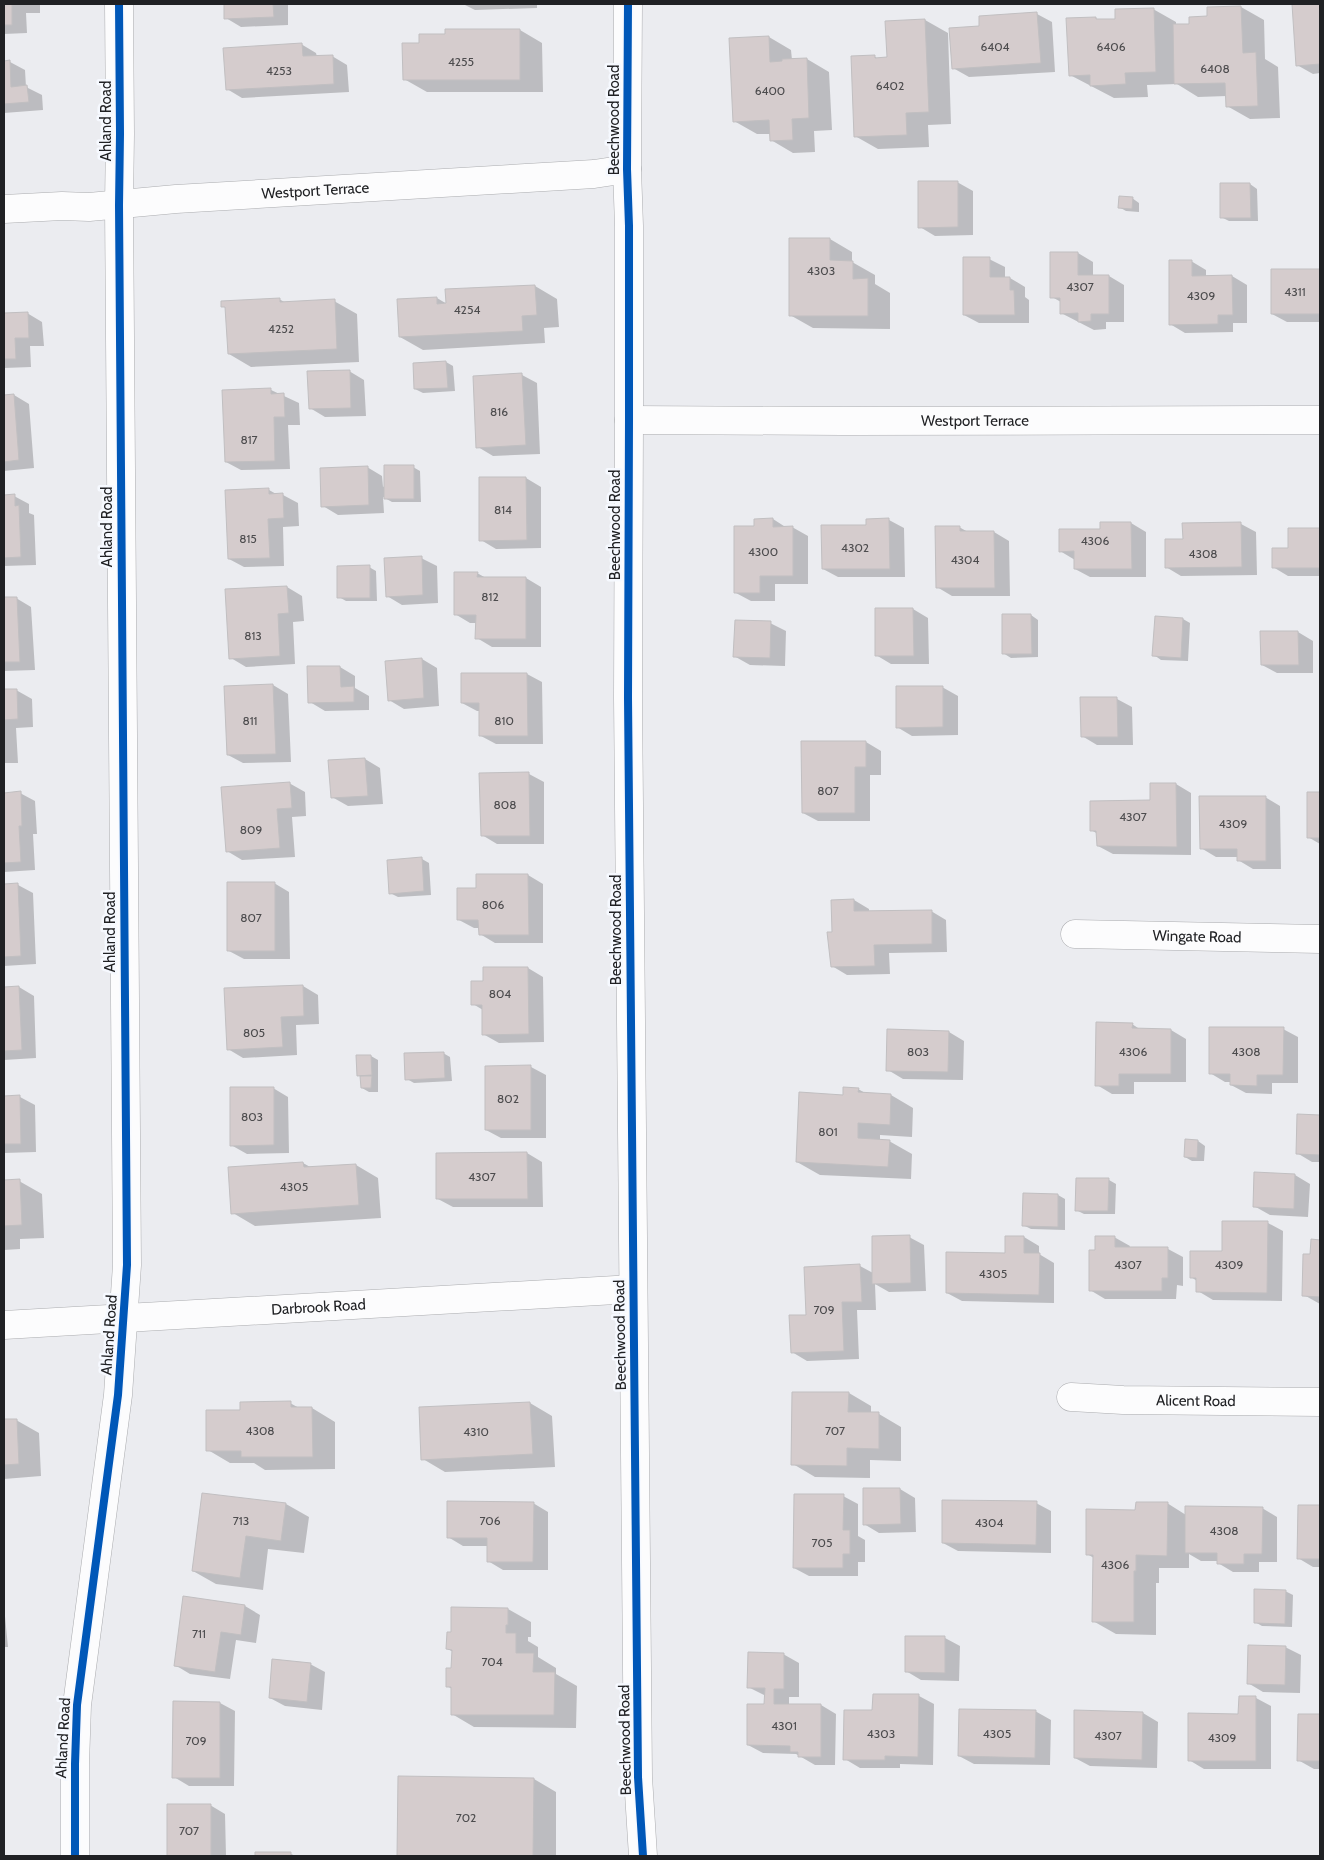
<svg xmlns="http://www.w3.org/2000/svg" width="1324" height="1860" viewBox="0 0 1324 1860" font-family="Cabin,sans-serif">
  <rect width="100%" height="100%" fill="#ebecf0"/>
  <path fill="#0003" d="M4,4H40V13H26L27,33L4,34Z
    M225,4H288V25L241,27L226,18Z
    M463,4H537V8L475,10Z
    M1293,4H1320V73L1313,74L1297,65Z
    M1241,7L1264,20L1265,59L1278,67L1280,118L1250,119L1227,106V96L1198,97L1177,84L1147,85L1148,97L1114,98L1070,75L1095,18L1100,20H1116L1153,9L1176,22V25H1190Z
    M1037,14L1052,22L1055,72L969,77L953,68L981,27Z
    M925,20L948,33L951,124L928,125L929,147L878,149L855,136L874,56L878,59L888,58Z
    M520,30L542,43L543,92H427L404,79Z
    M769,37L791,50L792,60L807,59L829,72L832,130L814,131L815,152L793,153L771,140L770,134H757L734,121Z
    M301,44L316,53L317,57L332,56L347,65L349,92L242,98L227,89Z
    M4,62H10L25,70L26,87L42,95L43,110L4,113Z
    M957,182L973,191V235L935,236L920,227Z
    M1221,184H1250L1257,189L1258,221H1229L1221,217Z
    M1132,198L1139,203V212L1126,211L1119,207Z
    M830,239L852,252V262L875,275V284L890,293V329L813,328L790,315Z
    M1078,253L1093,262V276H1109L1124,285V322H1106V329L1094,330L1061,313V302L1052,297Z
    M989,259L1005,267V278H1010L1025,287V297L1029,300V323H979L964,315Z
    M1191,261L1206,270V277L1232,276L1247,285V323H1233V332L1185,333L1170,324Z
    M1272,270H1320V322H1287L1272,314Z
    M535,286L557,299L559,327L544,328L545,343L423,350L400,337L437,298L447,304Z
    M279,299L286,303L334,301L357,314L359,362L251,367L229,354L227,309L223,306Z
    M27,313L42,322L44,346H30L31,367L4,368V314Z
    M446,362L453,366L455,391L423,393L415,389L414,364Z
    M349,371L364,380L366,416L325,417L310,408Z
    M522,375L537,383L540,454L493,456L478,447Z
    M271,390L299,403L300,425H288L290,469L241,470L226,462Z
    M14,395L29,404L34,468L4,471V396Z
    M367,467L382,476L383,487L413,467L420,471L421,502H392L383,497L384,513L338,515L323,506Z
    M526,478L541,487V548L496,549L481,540L480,479Z
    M269,490L278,495H283L298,503L299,526L283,527L284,566L244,567L229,559Z
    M4,496H14L29,504V513L34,515L36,565L4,566Z
    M773,519L787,528L792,527L808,536V584H775V601H751L736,593L755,527Z
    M867,520H889L904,528L905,577H838L823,569L867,526Z
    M1131,523L1146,532V577H1090L1075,569V560L1060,551Z
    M1241,524L1256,532L1257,575L1181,576L1166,567L1184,540Z
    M959,527L968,532H994L1009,541L1010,596H952L937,587Z
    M1320,529V576H1288L1273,567L1289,549V530Z
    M421,558L437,566L438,603L402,605L387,596Z
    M369,567L376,571L377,601H346L339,597Z
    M477,573L486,578H526L541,587V647H492L477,638V623H470L455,614Z
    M287,587L302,596L304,621L293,622L295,664L246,667L231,658L227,591Z
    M4,598H16L31,607L35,670L4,671Z
    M876,609H913L928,618L929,664H891L876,655Z
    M1031,615L1038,620V657L1011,658L1003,653Z
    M1156,617L1183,619L1190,623L1188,661L1161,660L1154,655Z
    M770,623L786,631L785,666L750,665L734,656Z
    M1298,632L1313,641V673H1277L1262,665Z
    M422,659L437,668L439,706L404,709L389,700Z
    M340,667L355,676V688L369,696V710L325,711L310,702Z
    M527,674L542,682L543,744H496L481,736L480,711H477L462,703Z
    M273,685L288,694L291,762L243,763L228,755Z
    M942,687L958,696V735L912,736L897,727Z
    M4,690H16L32,699L33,727L16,728L18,763H4Z
    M1117,699L1132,707L1133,745H1097L1082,736Z
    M866,742L881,751V775H870V821H818L803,813Z
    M365,759L380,768L383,804L348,806L332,797Z
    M529,774L544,782V844H497L482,835Z
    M289,783L305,792L306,816L292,817L295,857L242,860L227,851Z
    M1176,784L1191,793V855L1113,854L1098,846V834L1091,830L1152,802Z
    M20,793L35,801L37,834H33L35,870L4,872V794Z
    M1308,793H1320V844L1308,837Z
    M1265,797L1280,806L1281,869H1253L1238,860V857H1216L1201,848Z
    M422,859L429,863L431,895L398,897L390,893Z
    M528,875L543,884V943H495L480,934V928H474L459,920L477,889Z
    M274,883L289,892L290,959H244L229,951Z
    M4,885H18L33,893L36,964L4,966Z
    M854,900L869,909V912L931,911L946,920L947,952L889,953L890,974L847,975L832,966L833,933Z
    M484,968H528L543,977L544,1042L499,1043L483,1034V1010L473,1004L484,982Z
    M303,986L318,995L319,1024L296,1025L297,1055L243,1058L228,1049Z
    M19,987L34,996L36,1058L4,1060V988Z
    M1132,1024L1141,1030H1171L1186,1039V1082H1134V1094H1112L1097,1085Z
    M1283,1029L1298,1037V1083H1272V1094L1246,1093L1231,1085V1082H1225L1210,1073Z
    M888,1031L949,1032L964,1041L963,1080L903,1079L888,1070Z
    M443,1053L450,1057L452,1081L414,1083L407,1079Z
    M357,1056H371L378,1060V1092H369L362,1088V1077L358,1075Z
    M531,1067L546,1075V1138H501L486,1130Z
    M273,1088L288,1097L289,1153L247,1154L231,1145Z
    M858,1089L867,1094L891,1095L913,1108L912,1137L880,1135V1140L889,1141L912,1154L911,1179L820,1175L797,1162L844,1096Z
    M4,1097H20L35,1105L36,1152L4,1153Z
    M1298,1116H1320V1162H1312L1297,1153Z
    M1198,1141L1205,1146L1204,1161H1192L1185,1157Z
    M527,1153L542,1162L543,1207H453L438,1199L437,1154Z
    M303,1163L312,1168L356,1165L378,1178L381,1218L255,1226L233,1213Z
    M1295,1175L1310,1184L1308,1217L1270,1215L1254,1206Z
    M1109,1180L1116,1184L1115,1214H1084L1076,1210Z
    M4,1181H19L42,1194L44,1238L20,1239V1249L4,1250Z
    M1058,1195L1065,1199V1230L1031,1229L1023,1225Z
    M1268,1223L1283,1231L1282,1301L1213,1300L1198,1291L1197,1281L1191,1277L1223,1252Z
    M909,1237L924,1245L926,1291L889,1292L875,1284L876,1310H857L859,1359L807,1361L792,1352L807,1316L860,1266L873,1273Z
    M1024,1237L1039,1246V1254L1054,1263V1303L962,1301L947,1293L1006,1254Z
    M1114,1237L1130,1246L1129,1248L1168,1249L1183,1257V1286L1177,1285L1176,1299H1105L1090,1290Z
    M1312,1241H1320V1304L1304,1295L1311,1255Z
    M849,1393L871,1406V1414H879L901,1427V1461L870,1460V1478L815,1477L793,1464Z
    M290,1403L301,1409L312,1408L335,1422V1469L265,1470L254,1463H230L208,1450L242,1411Z
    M530,1403L552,1416L555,1467L445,1472L423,1459Z
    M16,1420L39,1433L41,1476L4,1479V1421Z
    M864,1489H900L915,1498L916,1532L879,1533L864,1524Z
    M203,1494L286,1504L309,1517L304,1553L268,1549L263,1590L216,1584L193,1571Z
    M843,1496L858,1504V1536L865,1540V1562H858V1576H809L794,1568Z
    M533,1503L548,1512V1570H503L488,1561V1546H463L448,1537Z
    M1036,1503L1051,1511V1553L958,1551L943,1543Z
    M1167,1503L1186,1515L1262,1508L1277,1517V1562H1259V1572H1233L1218,1563V1561H1201L1189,1554V1568H1159V1583H1156V1635L1116,1634L1093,1621L1094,1558L1087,1554L1137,1511Z
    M1299,1506H1320V1567H1313L1298,1558Z
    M1285,1591L1293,1595L1292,1627L1262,1626L1255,1622Z
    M184,1598L245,1606L260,1615L256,1643L236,1640L230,1679L190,1674L175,1665Z
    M4,1606L8,1647H4Z
    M452,1608L508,1609L531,1622V1637H528V1641L538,1647V1657L556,1668V1674L577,1686L576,1728L474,1727L452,1714V1689L447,1686L452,1669L453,1652L448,1649L452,1633Z
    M945,1638L960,1646L959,1681L921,1680L906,1671Z
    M1285,1647L1301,1655L1300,1693L1263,1692L1248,1683Z
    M783,1654L799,1663V1697H789V1705H821L836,1714L835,1765H815L796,1754L763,1753L748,1745L766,1705V1696L748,1687Z
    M310,1664L325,1672L322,1710L285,1706L270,1698Z
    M919,1696L934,1704L933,1765L900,1764V1768H860L845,1759L874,1711Z
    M1256,1698L1271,1706V1769H1204L1189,1760L1240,1715Z
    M220,1703L235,1711L234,1786H189L174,1777Z
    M1035,1711L1051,1720L1050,1765L974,1764L959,1756Z
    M1143,1713L1158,1722L1157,1768L1090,1766L1075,1758Z
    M1299,1715H1320V1769H1314L1298,1760Z
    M399,1778L534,1779L556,1792V1856H398Z
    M168,1805H210L225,1814L226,1856H168Z
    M256,1854H291L296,1856H256Z"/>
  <path fill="#d5cccd" stroke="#c1bfc1" d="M4,4H25L12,5V25H4Z
    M224,4H273L274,17L224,19Z
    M1292,4H1320V64L1296,66Z
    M1241,6L1243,53L1256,52L1258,106L1226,107L1225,83L1174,84L1173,24H1189V17L1207,16V7Z
    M1154,8L1156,72L1125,73L1126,84L1090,86V75L1069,76L1066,18L1096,17V19H1115V9Z
    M1037,12L1041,63L952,69L949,28L979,26V16Z
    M925,19L929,112L906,113L907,135L854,137L851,56L875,55V58L887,57L885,21Z
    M445,29H520V80H403L402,43H419V34H445Z
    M769,36L770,62L782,61V59L807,58L809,118L792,119L793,140L770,141L769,120L733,122L729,38Z
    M302,43L303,56L333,55L334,84L226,90L223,48Z
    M10,60L11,87L27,85L29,102L4,104V61Z
    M918,181H958V227L918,228Z
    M1220,183H1250L1251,218H1220Z
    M1119,196L1133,197L1132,209L1118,208Z
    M789,238H830V260L853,261V279L868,278V316H789Z
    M1050,252H1078V275H1109V314H1091V321L1078,322V313L1060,314V298H1050Z
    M963,257H990V277H1010V290H1014L1015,315H963Z
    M1169,260H1192V276L1232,275L1233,315H1218V324L1169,325Z
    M1271,269H1320V314H1271Z
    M535,285L537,315L522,316L523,331L399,337L397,299L437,297V304L446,303L445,289Z
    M280,298V302L335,299L337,349L228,354L225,307H221V301Z
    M28,312L29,338H15L16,359H4V313Z
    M446,361L448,388L414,389L413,363Z
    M350,370L351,408L309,409L307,371Z
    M522,373L526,445L476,448L473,376Z
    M271,388V394L284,393L285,417H274L275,461L225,462L222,390Z
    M14,394L19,460L4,462V395Z
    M384,465H414V499H384Z
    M368,466L369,505L321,507L320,468Z
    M479,477H526L527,540L479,541Z
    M269,488V494L283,493L284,518L268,519L270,558L228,559L225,490Z
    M15,494V506L19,505L21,557L4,558V495Z
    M773,518V527L793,526V576H760V593H734V526H754V519Z
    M889,518L890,569H822L821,525H866V519Z
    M1100,522H1131L1132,569H1074V551L1059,552V529H1100Z
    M1241,522L1242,567L1165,568V539H1183L1182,523Z
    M935,526H960V531H994L995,588H936Z
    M1288,528H1320V568H1272V548H1288Z
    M422,556L423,595L386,597L384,558Z
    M370,565V598H337V566Z
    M454,572H478L477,577H526V639H475L476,615H454Z
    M287,586L289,613L278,614L280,656L229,659L225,589Z
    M4,597H17L20,662H4Z
    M875,608H913L914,656H875Z
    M1002,614H1031L1032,654H1002Z
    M1155,616L1183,618L1181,658L1152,656Z
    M735,620L771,621L770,658L733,657Z
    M1260,631H1298L1299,665H1261Z
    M422,658L424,698L388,701L385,661Z
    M307,666H340L341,687L354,686V702L308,703Z
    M461,673H527L528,736H479V703H461Z
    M273,684L276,754L227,755L224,686Z
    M896,686H943V727L896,728Z
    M4,689H17L18,719L4,720Z
    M1080,697H1117L1118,737H1081Z
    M801,741H866V767H855V813H802Z
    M365,758L368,796L331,798L328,760Z
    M529,772L530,836H481L479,773Z
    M290,782L292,808L277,809L280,848L226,852L221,787Z
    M1150,783H1176L1177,847L1097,846L1096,831H1090V801L1150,800Z
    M21,791L22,826H19L21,862L4,863V793Z
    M1307,792H1320V838H1307Z
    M1199,796H1266V861H1237V849H1200Z
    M422,857L424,891L389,894L387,860Z
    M476,874H528L529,935H479L478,920H457V888H476Z
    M227,882H275V951H227Z
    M18,883L21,956L4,957V884Z
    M854,899V911L932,910V944L874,945L875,966L831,967L827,932H832L831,900Z
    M483,967H528L529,1034L482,1035V1005H471V981H483Z
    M303,985L304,1016L281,1017L283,1047L227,1050L224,988Z
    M19,986L22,1050L4,1051V987Z
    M1096,1022L1133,1023L1132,1028L1171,1029V1074H1119V1086H1095Z
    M1209,1027H1284L1283,1075H1257V1086L1230,1085V1074H1209Z
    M887,1029L949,1031L948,1072L886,1071Z
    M444,1052L445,1078L405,1080L404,1053Z
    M356,1055H371L372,1075L357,1076Z
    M531,1065V1130H485V1066Z
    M360,1076H372L371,1088H361Z
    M230,1087H274V1145L230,1146Z
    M843,1087L859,1088L858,1092L891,1094L890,1125L858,1123V1138L890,1140L888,1167L796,1162L799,1092L843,1095Z
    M20,1095L21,1144H4V1096Z
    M1297,1114L1320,1115V1155L1296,1154Z
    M1185,1139L1198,1140L1197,1158L1184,1157Z
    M527,1152L528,1199H436V1153Z
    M303,1162L304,1167L356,1164L359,1205L231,1214L228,1167Z
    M1254,1172L1295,1174L1294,1209L1253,1207Z
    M1076,1178H1109L1108,1211H1075Z
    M20,1179L22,1225L4,1226V1180Z
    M1023,1193L1058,1194V1227L1022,1226Z
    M1222,1221H1268L1267,1293L1196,1292V1278H1190V1251H1222Z
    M910,1235L911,1283L872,1284V1236Z
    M1005,1236H1024V1253H1040L1039,1295L946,1293V1252L1005,1253Z
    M1095,1236H1115V1247H1168V1278H1162V1291H1089V1250H1095Z
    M1311,1239L1320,1240V1297L1302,1296L1303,1254H1310Z
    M860,1264L862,1302H842L844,1351L791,1353L789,1315H806L804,1267Z
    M792,1392H849L848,1412H879V1449L847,1448V1466L791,1465Z
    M291,1401V1407H312L313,1457H241V1451H206V1410H240V1402Z
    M530,1402L533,1454L421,1460L419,1407Z
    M4,1419H17L19,1464L4,1465Z
    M863,1488H900L901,1524L863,1525Z
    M202,1493L286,1503L281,1541L246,1536L240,1578L192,1571Z
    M794,1494H844L843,1530H850V1554H843V1568H793Z
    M942,1500L1037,1501L1036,1545L942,1543Z
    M447,1501L534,1502L533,1562H487V1538H447Z
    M1136,1502H1168L1167,1556L1136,1555V1571H1134V1622H1092L1093,1555H1086V1509L1135,1510Z
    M1298,1505H1320V1559H1297Z
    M1185,1506L1263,1507L1262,1554H1244V1564H1217V1553H1185Z
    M1254,1589L1286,1590L1285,1624L1254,1623Z
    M183,1596L245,1605L241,1635L221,1632L215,1672L174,1666Z
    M451,1607L508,1608V1625H506V1633H516V1653H534L533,1672H555L554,1715H451V1687H446V1668H451L452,1650L446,1649L447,1632H451Z
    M905,1636H945V1673L905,1672Z
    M1248,1645L1286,1646L1285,1685L1247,1684Z
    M748,1652L784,1653V1689H774V1704H821V1757H798V1752H790V1746L747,1745V1704H764L765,1688H747Z
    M272,1659L311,1663L307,1702L269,1698Z
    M873,1694H919L918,1757L885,1756V1760H843L844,1710H872Z
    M1239,1696H1256V1761H1188V1713L1238,1714Z
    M173,1701L220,1702V1778H172Z
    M959,1709L1036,1710L1035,1758L958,1756Z
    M1074,1710L1143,1712L1142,1760L1074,1758Z
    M1298,1714H1320V1761H1297Z
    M398,1776L534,1778L533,1856H397Z
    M167,1804H211V1856H167Z
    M255,1852H291V1856H255Z"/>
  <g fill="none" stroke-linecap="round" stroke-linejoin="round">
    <defs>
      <g id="minor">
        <path d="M628,4L627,169L629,226V420L628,698L638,1777L643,1856"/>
        <path id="s1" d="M4,209L62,206L89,207L176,199L594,174L627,169"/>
        <path id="s2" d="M629,420L843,421L1320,420"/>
        <path id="s3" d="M1075,934L1320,939"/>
        <path id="s4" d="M4,1325L633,1289"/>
        <path id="s5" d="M1071,1397L1123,1400L1320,1402"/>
        <path d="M75,1856V1764L77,1705L118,1395L127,1265L119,205L120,134L119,4"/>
      </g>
    </defs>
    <use href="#minor" stroke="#abacaf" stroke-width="29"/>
    <use href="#minor" stroke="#fcfcfd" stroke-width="28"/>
    <defs>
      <path id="cycleway" d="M628,4L627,169L629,226V420L628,698L638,1777L643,1856
        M75,1856V1764L77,1705L118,1395L127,1265L119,205L120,134L119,4"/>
    </defs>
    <use href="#cycleway" stroke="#f6f9ff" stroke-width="11"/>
    <use href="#cycleway" stroke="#0057b8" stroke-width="8"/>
  </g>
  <g text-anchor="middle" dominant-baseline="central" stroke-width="5" stroke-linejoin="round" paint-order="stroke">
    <g font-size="12" fill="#4d4c4e">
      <text x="995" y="46">6404</text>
      <text x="1111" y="46">6406</text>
      <text x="461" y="61">4255</text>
      <text x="1215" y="68">6408</text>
      <text x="279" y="70">4253</text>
      <text x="890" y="85">6402</text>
      <text x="770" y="90">6400</text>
      <text x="821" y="270">4303</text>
      <text x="1080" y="286">4307</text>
      <text x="1295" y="291">4311</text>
      <text x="1201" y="295">4309</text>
      <text x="467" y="309">4254</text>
      <text x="281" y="328">4252</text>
      <text x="499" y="411">816</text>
      <text x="249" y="439">817</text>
      <text x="503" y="509">814</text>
      <text x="248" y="538">815</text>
      <text x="1095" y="540">4306</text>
      <text x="855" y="547">4302</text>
      <text x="763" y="551">4300</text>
      <text x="1203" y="553">4308</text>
      <text x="965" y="559">4304</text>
      <text x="490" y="596">812</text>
      <text x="253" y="635">813</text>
      <text x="250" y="720">811</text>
      <text x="504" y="720">810</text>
      <text x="828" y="790">807</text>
      <text x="505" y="804">808</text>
      <text x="1133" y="816">4307</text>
      <text x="1233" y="823">4309</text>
      <text x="251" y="829">809</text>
      <text x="493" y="904">806</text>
      <text x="251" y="917">807</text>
      <text x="500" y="993">804</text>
      <text x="254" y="1032">805</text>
      <text x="918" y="1051">803</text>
      <text x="1133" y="1051">4306</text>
      <text x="1246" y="1051">4308</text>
      <text x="508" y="1098">802</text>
      <text x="252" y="1116">803</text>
      <text x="828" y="1131">801</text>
      <text x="482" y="1176">4307</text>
      <text x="294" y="1186">4305</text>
      <text x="1128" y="1264">4307</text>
      <text x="1229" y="1264">4309</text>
      <text x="993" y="1273">4305</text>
      <text x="824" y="1309">709</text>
      <text x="260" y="1430">4308</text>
      <text x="835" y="1430">707</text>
      <text x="476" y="1431">4310</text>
      <text x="241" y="1520">713</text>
      <text x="490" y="1520">706</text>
      <text x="989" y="1522">4304</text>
      <text x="1224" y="1530">4308</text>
      <text x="822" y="1542">705</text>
      <text x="1115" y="1564">4306</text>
      <text x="199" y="1633">711</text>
      <text x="492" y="1661">704</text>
      <text x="784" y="1725">4301</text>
      <text x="881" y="1733">4303</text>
      <text x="997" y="1733">4305</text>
      <text x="1108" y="1735">4307</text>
      <text x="1222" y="1737">4309</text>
      <text x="196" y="1740">709</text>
      <text x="466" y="1817">702</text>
      <text x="189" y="1830">707</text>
    </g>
    <g font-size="15" fill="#202124" stroke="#f6f9ff">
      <text transform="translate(614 120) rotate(-90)">Beechwood Road</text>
      <text transform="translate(106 121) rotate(-90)">Ahland Road</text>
      <text stroke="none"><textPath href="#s1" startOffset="312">Westport Terrace</textPath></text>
      <text stroke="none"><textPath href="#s2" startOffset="346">Westport Terrace</textPath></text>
      <text transform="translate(615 525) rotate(-90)">Beechwood Road</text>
      <text transform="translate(107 527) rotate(-90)">Ahland Road</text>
      <text transform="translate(616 930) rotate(-90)">Beechwood Road</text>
      <text transform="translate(110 932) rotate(-90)">Ahland Road</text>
      <text stroke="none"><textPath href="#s3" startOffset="122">Wingate Road</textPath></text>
      <text stroke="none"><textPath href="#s4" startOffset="315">Darbrook Road</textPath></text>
      <text transform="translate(109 1335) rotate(-86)">Ahland Road</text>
      <text transform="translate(620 1335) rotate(-91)">Beechwood Road</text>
      <text stroke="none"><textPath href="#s5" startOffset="125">Alicent Road</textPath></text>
      <text transform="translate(63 1738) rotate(-87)">Ahland Road</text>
      <text transform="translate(625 1740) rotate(-91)">Beechwood Road</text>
    </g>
  </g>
  <rect width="1324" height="1860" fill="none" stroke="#202124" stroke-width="10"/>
</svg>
